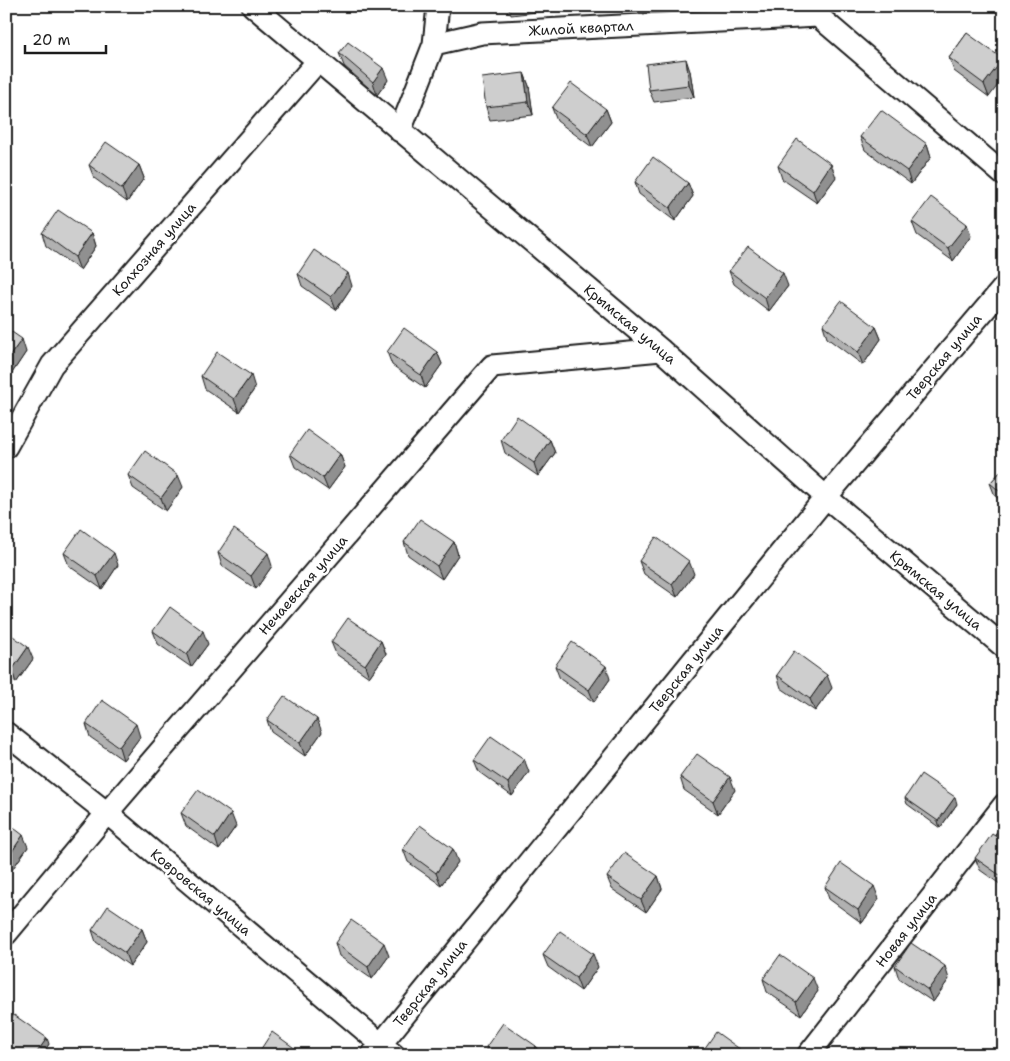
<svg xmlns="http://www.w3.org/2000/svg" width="1010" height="1061" viewBox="0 0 1010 1061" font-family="'Shantell Sans',sans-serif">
  <rect width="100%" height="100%" fill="#fff"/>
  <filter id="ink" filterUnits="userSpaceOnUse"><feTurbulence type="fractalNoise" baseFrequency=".02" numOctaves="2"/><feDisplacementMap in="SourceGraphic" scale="10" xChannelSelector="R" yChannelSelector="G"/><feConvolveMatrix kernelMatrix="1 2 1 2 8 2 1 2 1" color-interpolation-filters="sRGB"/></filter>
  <g filter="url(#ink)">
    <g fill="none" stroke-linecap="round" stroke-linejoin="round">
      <defs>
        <path id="minor" d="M253,6L661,350L826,497L1004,647
          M434,44L482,33L818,16L1004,175
          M400,131L434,44L438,6
          M6,447L52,365L317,62
          M6,733L107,813L394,1055
          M6,934L107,813L492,366L661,350
          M372,1055L826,497L1004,287
          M808,1055L1004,805"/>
      </defs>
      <use href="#minor" stroke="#1c1c1c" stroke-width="25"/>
      <use href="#minor" stroke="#fff" stroke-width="21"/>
    </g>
    <path fill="#b1b1b1" stroke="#1c1c1c" d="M508,6H553L554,10L511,15Z
      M621,6H664L623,11Z
      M967,33L989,97L954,71L949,58Z
      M339,53L388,80L377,95L344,66Z
      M690,71L694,97L654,102L649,90Z
      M524,73L529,86L533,115L490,120L486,107Z
      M552,108L606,109L611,122L592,147L557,121Z
      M860,137L927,144L931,157L911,184L865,150Z
      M89,165H139L144,178L127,202L94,178Z
      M778,166L836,177L817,203L782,179Z
      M635,182L688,183L693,196L675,221L639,194Z
      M912,222L971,236L953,261L917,235Z
      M42,233H92L96,246L80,270L46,246Z
      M729,271L788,286L769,311L734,284Z
      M298,274L352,286L336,310L302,286Z
      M823,325L876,327L881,339L863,365L827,338Z
      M6,328L26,352L10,376L6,373Z
      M387,352H437L442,364L425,388L392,365Z
      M201,376L255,388L239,412L205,389Z
      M501,440H550L555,453L538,476L505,453Z
      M290,454H340L345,467L328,490L295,467Z
      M1004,468V503L995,496L990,483Z
      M128,475L183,487L166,511L133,488Z
      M404,542H454L458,555L442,579L408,555Z
      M64,553L118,565L102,589L69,566Z
      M218,553L272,566L256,589L222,566Z
      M639,561L694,574L677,597L644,574Z
      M6,631L33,659L16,683L6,676Z
      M153,631L208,644L191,667L158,644Z
      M381,641L386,654L369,677L336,654L331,642Z
      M555,666L610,679L594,702L560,679Z
      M777,675L832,688L815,711L781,688Z
      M267,720L322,732L305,756L271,732Z
      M86,724L140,737L123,760L90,737Z
      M474,760L529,772L512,796L479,772Z
      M680,777L735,790L718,814L684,790Z
      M905,798L957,804L940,828L907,804Z
      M181,813L236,826L219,850L186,826Z
      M6,822L28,847L11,871L6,868Z
      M1004,842V887L980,870L975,858Z
      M403,849L458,862L441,885L408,862Z
      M658,876L662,889L646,912L612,889L607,877Z
      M825,887L879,899L862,923L829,899Z
      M142,929L147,942L130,966L96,942L92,930Z
      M335,943L389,956L372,979L339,956Z
      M543,955L598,967L581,991L548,967Z
      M895,966L949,979L933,1002L899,979Z
      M763,979L818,991L801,1015L767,992Z
      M6,1025L49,1044L42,1055H14L6,1050Z
      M486,1047L539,1055H489Z"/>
    <path fill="#909090" stroke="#1c1c1c" d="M686,59L690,71L694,97L689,85Z
      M1003,59L1004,62V77L989,97L984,84Z
      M383,68L388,80L377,95L373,82Z
      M524,73L529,86L533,115L528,102Z
      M606,109L611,122L592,147L587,134Z
      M927,144L931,157L911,184L907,171Z
      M831,164L836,177L817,203L813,191Z
      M139,165L144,178L127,202L122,189Z
      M688,183L693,196L675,221L670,208Z
      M967,224L971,236L953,261L948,248Z
      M92,233L96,246L80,270L75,257Z
      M348,273L352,286L336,310L331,297Z
      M783,273L788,286L769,311L765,298Z
      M876,327L881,339L863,365L858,352Z
      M22,339L26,352L10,376L6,366V361Z
      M437,352L442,364L425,388L421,375Z
      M251,375L255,388L239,412L234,399Z
      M550,440L555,453L538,476L534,463Z
      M340,454L345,467L328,490L323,478Z
      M178,475L183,487L166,511L161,498Z
      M454,542L458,555L442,579L437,566Z
      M114,553L118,565L102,589L97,576Z
      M268,553L272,566L256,589L251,576Z
      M689,561L694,574L677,597L672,584Z
      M203,631L208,644L191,667L187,655Z
      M381,641L386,654L369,677L365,665Z
      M28,647L33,659L16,683L12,670Z
      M606,666L610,679L594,702L589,690Z
      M827,675L832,688L815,711L810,699Z
      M317,719L322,732L305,756L300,743Z
      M136,724L140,737L123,760L119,747Z
      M524,759L529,772L512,796L508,783Z
      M730,777L735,790L718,814L713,801Z
      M955,797L957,804L940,828L938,821Z
      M231,813L236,826L219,850L215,837Z
      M23,835L28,847L11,871L7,859Z
      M453,849L458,862L441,885L436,873Z
      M658,876L662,889L646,912L641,900Z
      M874,886L879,899L862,923L858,910Z
      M142,929L147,942L130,966L125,953Z
      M384,943L389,956L372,979L368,967Z
      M593,954L598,967L581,991L576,978Z
      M945,966L949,979L933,1002L928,990Z
      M813,978L818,991L801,1015L796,1002Z
      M47,1038L49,1044L42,1055H35Z
      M536,1046L539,1055H530Z"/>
    <path fill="#cecece" stroke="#1c1c1c" d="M967,33L1003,59L984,84L949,58Z
      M348,42L383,68L373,82L339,53Z
      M686,59L689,85L649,90L646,64Z
      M524,73L528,102L486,107L482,78Z
      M571,83L606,109L587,134L552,108Z
      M881,110L927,144L907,171L860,137Z
      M797,139L831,164L813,191L778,166Z
      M106,142L139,165L122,189L89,165Z
      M653,157L688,183L670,208L635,182Z
      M931,197L967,224L948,248L912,222Z
      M58,210L92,233L75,257L42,233Z
      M748,247L783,273L765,298L729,271Z
      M314,250L348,273L331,297L298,274Z
      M841,301L876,327L858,352L823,325Z
      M6,328L22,339L6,361Z
      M404,328L437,352L421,375L387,352Z
      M217,352L251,375L234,399L201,376Z
      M517,416L550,440L534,463L501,440Z
      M307,430L340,454L323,478L290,454Z
      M145,451L178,475L161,498L128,475Z
      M1004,468V495L990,483Z
      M420,519L454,542L437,566L404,542Z
      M81,529L114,553L97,576L64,553Z
      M234,529L268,553L251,576L218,553Z
      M656,537L689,561L672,584L639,561Z
      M170,607L203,631L187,655L153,631Z
      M348,618L381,641L365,665L331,642Z
      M6,631L28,647L12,670L6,666Z
      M572,642L606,666L589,690L555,666Z
      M794,651L827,675L810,699L777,675Z
      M284,696L317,719L300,743L267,720Z
      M102,700L136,724L119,747L86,724Z
      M491,736L524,759L508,783L474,760Z
      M697,754L730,777L713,801L680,777Z
      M921,774L955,797L938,821L905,798Z
      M198,790L231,813L215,837L181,813Z
      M6,822L23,835L7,859L6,858Z
      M420,825L453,849L436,873L403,849Z
      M992,834L1004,842V878L975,858Z
      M624,853L658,876L641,900L607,877Z
      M841,863L874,886L858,910L825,887Z
      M108,906L142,929L125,953L92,930Z
      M351,920L384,943L368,967L335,943Z
      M560,931L593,954L576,978L543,955Z
      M911,943L945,966L928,990L895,966Z
      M780,955L813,978L796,1002L763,979Z
      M14,1015L47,1038L35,1055H20L6,1045V1025Z
      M503,1023L536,1046L530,1055H498L486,1047Z
      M272,1032L304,1055H257Z
      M716,1032L748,1055H700Z
      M850,1051L856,1055H847Z"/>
  </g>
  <g text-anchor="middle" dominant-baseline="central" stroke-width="5" stroke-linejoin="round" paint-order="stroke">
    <g font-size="14" fill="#1c1c1c" stroke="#fff">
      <text transform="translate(581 28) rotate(-3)">Жилой квартал</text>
      <text transform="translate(154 249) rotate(-49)">Колхозная улица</text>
      <text transform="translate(630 324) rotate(40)">Крымская улица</text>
      <text transform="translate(944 357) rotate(-50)">Тверская улица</text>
      <text transform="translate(303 585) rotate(-49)">Нечаевская улица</text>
      <text transform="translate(936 590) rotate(40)">Крымская улица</text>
      <text transform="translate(686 669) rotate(-51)">Тверская улица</text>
      <text transform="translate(201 892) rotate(40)">Ковровская улица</text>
      <text transform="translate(906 930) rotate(-52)">Новая улица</text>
      <text transform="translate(430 983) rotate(-51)">Тверская улица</text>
    </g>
  </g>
  <rect width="1010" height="1061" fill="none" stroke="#fff" stroke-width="25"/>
  <rect x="12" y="12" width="985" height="1036" fill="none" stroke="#1c1c1c" stroke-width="2" filter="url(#ink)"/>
  <path d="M25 45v8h81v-8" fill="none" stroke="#1c1c1c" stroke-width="2.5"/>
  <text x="32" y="45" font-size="15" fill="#1c1c1c" stroke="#ffffff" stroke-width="4" paint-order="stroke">20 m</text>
</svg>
